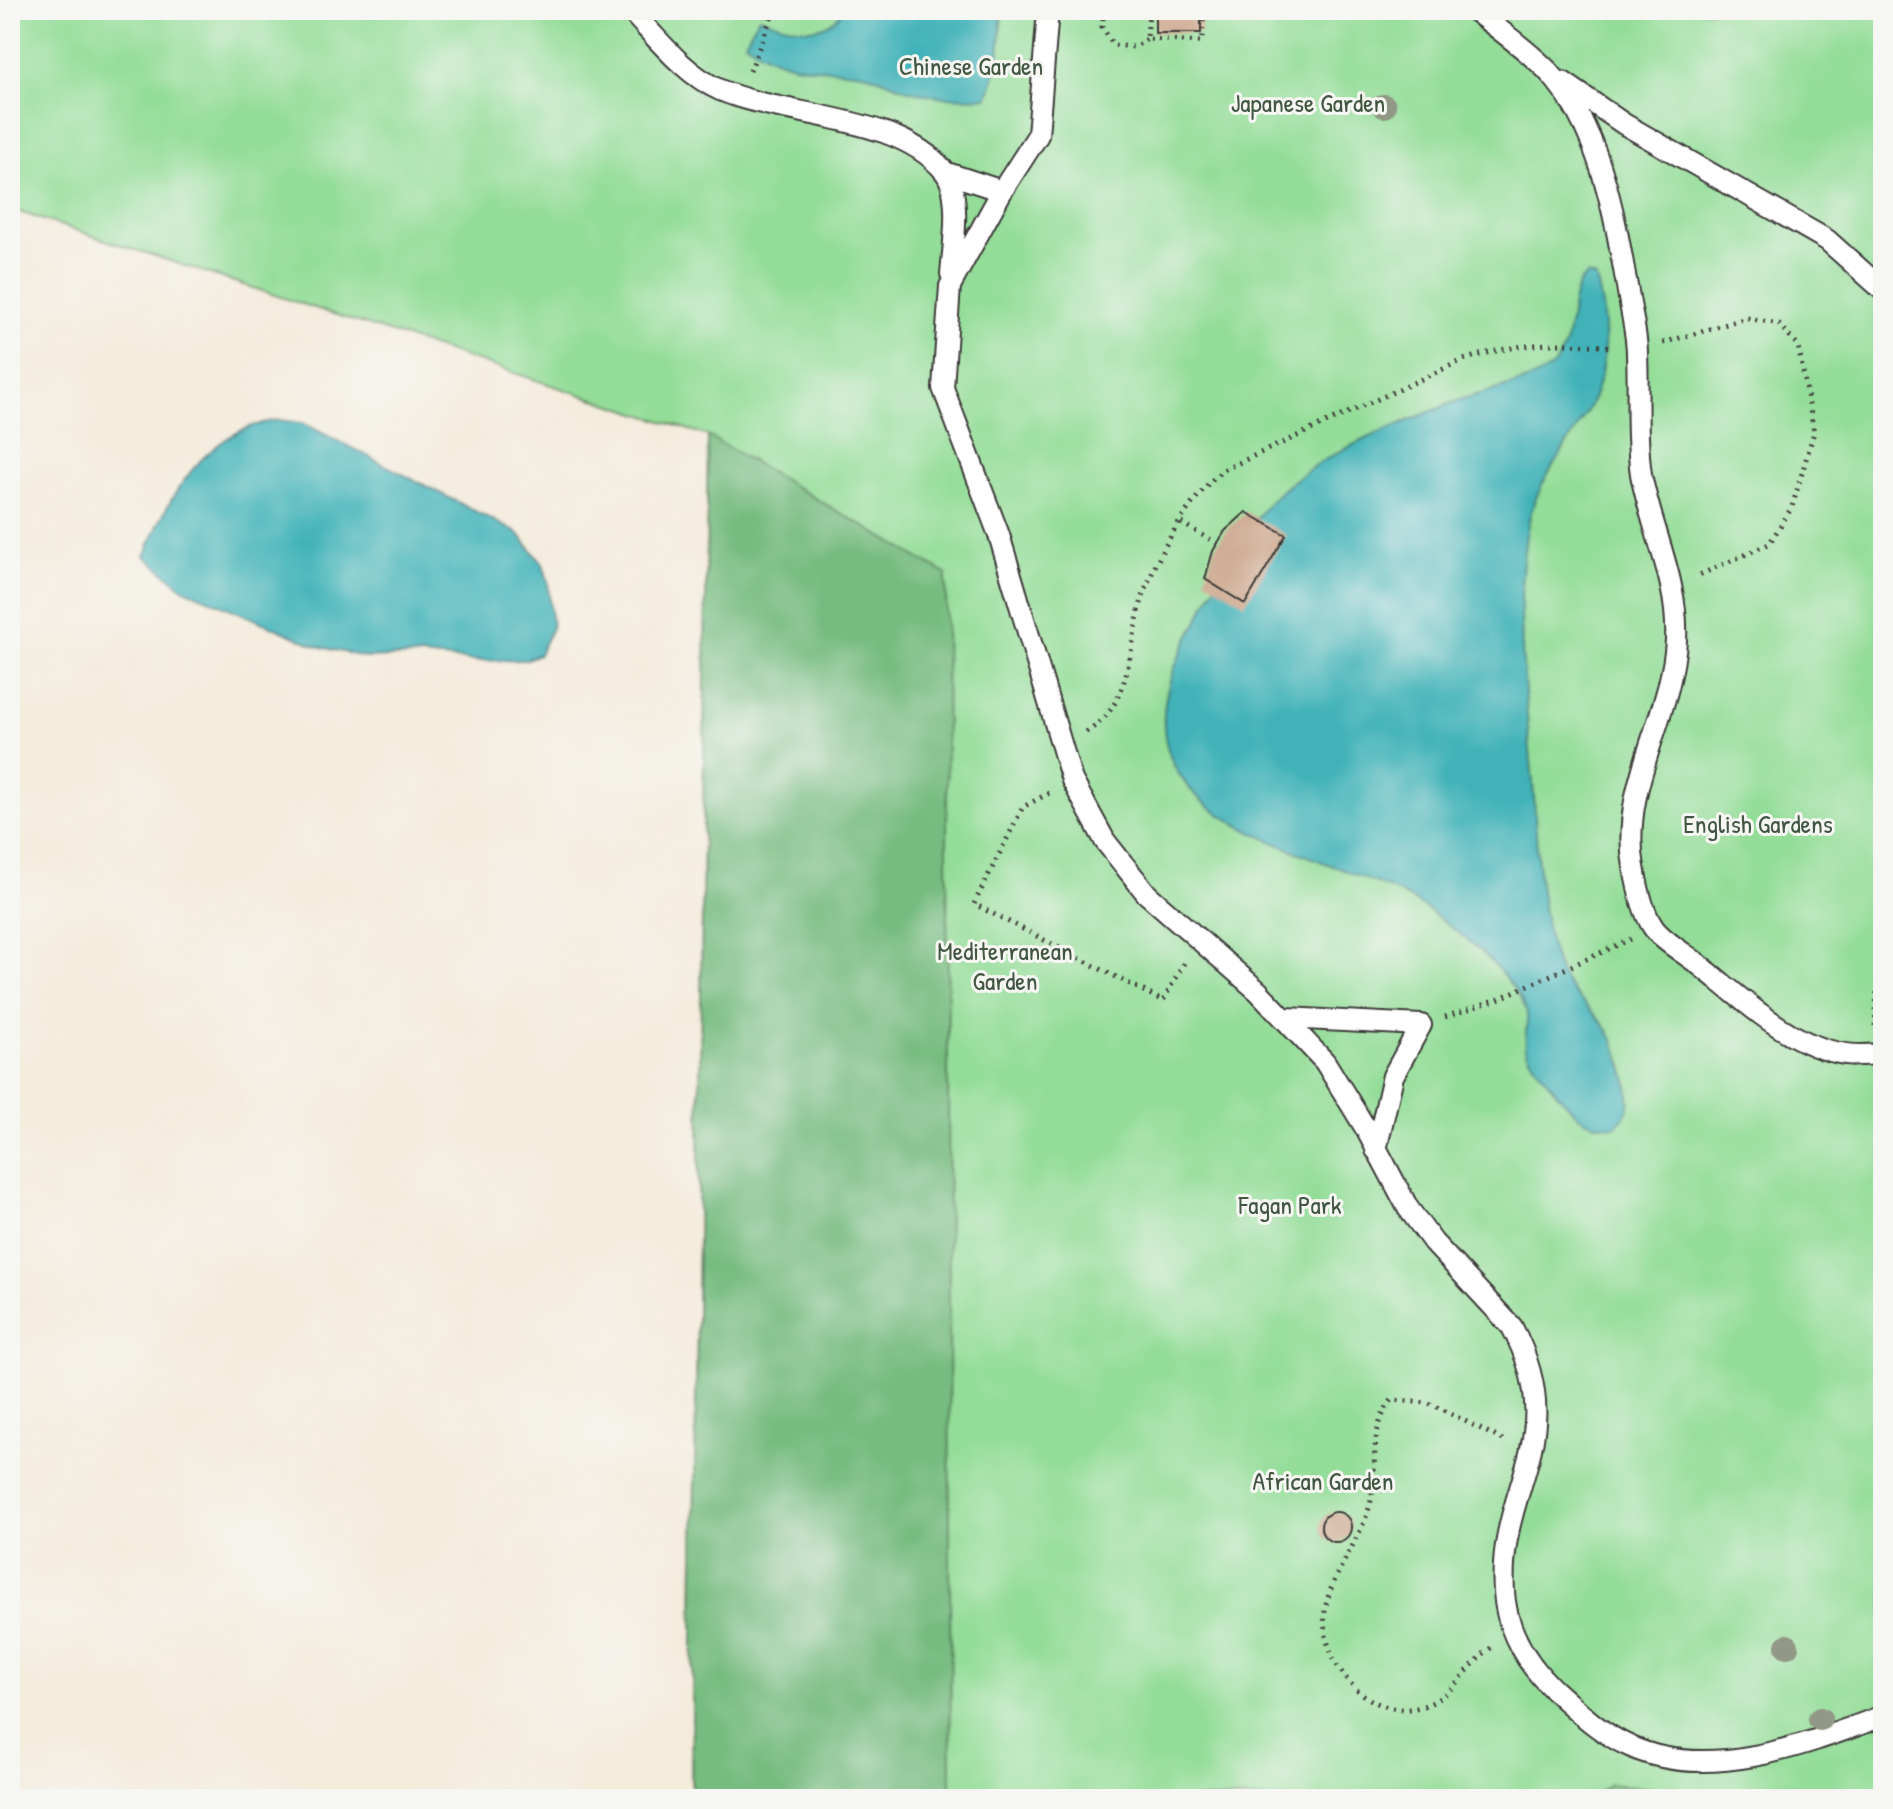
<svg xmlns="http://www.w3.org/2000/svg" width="1893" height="1809" viewBox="0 0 1893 1809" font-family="'Patrick Hand',sans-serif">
  <rect width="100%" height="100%" fill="#f6f6f2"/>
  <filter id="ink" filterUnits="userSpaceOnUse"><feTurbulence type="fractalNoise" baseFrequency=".0125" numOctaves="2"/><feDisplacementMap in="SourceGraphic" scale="16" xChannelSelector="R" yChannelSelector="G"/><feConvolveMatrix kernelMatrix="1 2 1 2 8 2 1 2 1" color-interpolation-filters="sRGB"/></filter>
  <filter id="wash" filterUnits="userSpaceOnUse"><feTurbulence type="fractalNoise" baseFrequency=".006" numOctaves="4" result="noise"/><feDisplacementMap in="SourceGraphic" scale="32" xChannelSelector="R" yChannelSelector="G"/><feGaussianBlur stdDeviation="1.8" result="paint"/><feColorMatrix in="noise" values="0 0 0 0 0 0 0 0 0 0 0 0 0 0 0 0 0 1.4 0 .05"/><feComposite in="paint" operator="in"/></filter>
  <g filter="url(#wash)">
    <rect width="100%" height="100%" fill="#f4ebdb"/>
    <path fill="#93dd98" stroke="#587c5a" stroke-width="2" d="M10,10H1883V1799H691L708,436L10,209Z"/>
    <path fill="#76bc80" stroke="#496c4e" stroke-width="2" d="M708,436L946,574L951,1799H691Z
      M1609,1784L1702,1795L1704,1799H1591Z"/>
    <path fill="#41b2b8" stroke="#2e676a" stroke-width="2" d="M843,10H1002L999,60L988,97C961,99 936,98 909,90C893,85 878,75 862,73C813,65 787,73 745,42L759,17C788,27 823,41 843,10Z
      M1587,275L1596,278C1608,322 1609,373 1586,413C1565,451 1536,482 1528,525C1512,605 1528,715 1534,797C1537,850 1539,909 1555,960C1565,991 1585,1001 1605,1026C1616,1041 1636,1095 1627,1112C1625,1117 1619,1122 1615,1126C1602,1125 1590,1125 1578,1115C1567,1105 1529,1062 1526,1048C1523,1033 1532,1017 1523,1003C1507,974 1482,951 1456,931C1440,919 1425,906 1407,897C1347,866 1234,839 1190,789C1151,744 1160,692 1186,643C1209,601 1229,554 1258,516C1302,458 1385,431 1449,404C1478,392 1525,386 1549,369C1578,347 1564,290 1587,275Z
      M279,420L303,423L518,533L543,564L548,581L552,628L539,654L525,660L473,661L420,656L367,658L317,646L184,589L145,556C168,495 208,428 279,420Z"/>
    <g id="blocks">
      <path fill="#c89f83" d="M1155,10H1201V33H1155Z
        M1246,512L1286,535L1245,604L1205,579L1213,551L1225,531Z
        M1321 1527a15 15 0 1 1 30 0a15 15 0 1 1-30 0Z"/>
    </g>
  </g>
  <g filter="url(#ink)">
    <use href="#blocks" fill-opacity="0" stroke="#3c3b39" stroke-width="2"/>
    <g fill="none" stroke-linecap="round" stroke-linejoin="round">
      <defs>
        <path id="service" d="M630,10C656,37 685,75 720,90C786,118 899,114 945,172C962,193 953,249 951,274
          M1048,10L1038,135L1002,191L950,286L943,388L999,535L1072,780L1105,841L1147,894L1258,991L1325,1062L1366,1129L1408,1208L1433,1242L1512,1327C1572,1441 1497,1484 1504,1592C1507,1636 1532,1672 1565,1700C1585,1718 1605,1735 1629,1746C1708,1783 1807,1744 1883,1716
          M1474,10C1498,29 1525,48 1547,70C1601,127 1615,218 1628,292C1631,312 1637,334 1637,354C1639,395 1635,434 1641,474C1651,529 1679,582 1676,640C1672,716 1619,788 1634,867C1637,885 1643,912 1653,927C1663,942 1688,955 1702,967C1754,1008 1811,1067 1883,1053
          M1563,82L1624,124L1827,240L1883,290
          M947,173L1002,191
          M1286,1018L1421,1025
          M1376,1150L1393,1076L1421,1025"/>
      </defs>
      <use href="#service" stroke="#3c3b39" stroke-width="24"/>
      <path stroke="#3c3b39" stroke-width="5" stroke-dasharray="2 6" stroke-linecap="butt" d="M1104,10L1102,27L1113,45L1134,47L1147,39
        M1149,10L1147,39L1202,42L1204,10
        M750,71L774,10
        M1663,343L1747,318L1779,324L1798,345L1814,432L1792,507L1769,544L1697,576
        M1181,523L1218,544
        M1086,732C1133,706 1128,645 1142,600C1155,558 1189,498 1223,470L1463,360C1517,343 1554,341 1610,347
        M1049,793L1023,807L974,904L1163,1001L1184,963
        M1445,1017L1498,999L1631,939
        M1875,1026L1883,879
        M1491,1648C1469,1663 1457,1690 1433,1702C1375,1732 1314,1662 1326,1605C1334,1570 1360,1541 1370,1505C1379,1469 1367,1430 1392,1400L1429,1403L1505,1441"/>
      <use href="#service" stroke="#fff" stroke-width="20"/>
    </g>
    <g fill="#919986">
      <circle cx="1384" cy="106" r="12"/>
      <circle cx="1787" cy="1646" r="12"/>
      <circle cx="1820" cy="1719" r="12"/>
    </g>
  </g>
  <g text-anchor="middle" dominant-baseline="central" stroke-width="6" stroke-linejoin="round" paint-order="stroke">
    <g font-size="26" fill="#405641" stroke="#f6f6f2">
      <text x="971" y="65">Chinese Garden</text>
      <text x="1308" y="102">Japanese Garden</text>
      <text x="1758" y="823">English Gardens</text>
      <text x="1005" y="950">Mediterranean<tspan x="1005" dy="30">Garden</tspan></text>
      <text x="1290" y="1204">Fagan Park</text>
      <text x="1323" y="1480">African Garden</text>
    </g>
  </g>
  <rect width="1893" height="1809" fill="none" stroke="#f6f6f2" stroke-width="40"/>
</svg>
